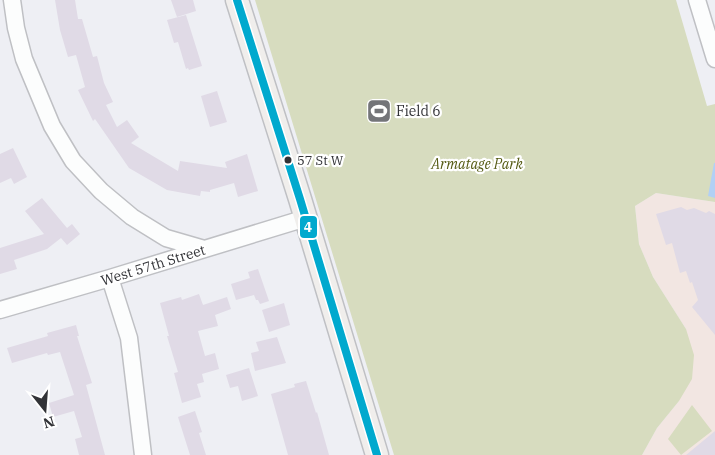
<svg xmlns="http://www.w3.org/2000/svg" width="715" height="455" viewBox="0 0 715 455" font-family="'IBM Plex Serif',serif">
  <rect width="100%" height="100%" fill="#eeeff4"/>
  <path fill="#f2e6e2" d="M656,193L715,202V455H642L657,428L679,401L686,329L653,277L639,244L635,206Z"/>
  <path fill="#d7dcbf" d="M255,0H676L707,106L715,104V202L656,193L635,206L639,244L653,277L686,329L694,355L692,379L679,401L657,428L642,455H394Z
    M692,405L712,431L681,455L668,439Z"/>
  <path fill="#b2d0f5" d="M714,163H715V198L708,196Z"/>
  <path fill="#e0dae6" d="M55,0H75L78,19H82L93,57L97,56L104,83L113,102L106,105L117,127L127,120L139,137L131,143L178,171L180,161L227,168L225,162L247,154L258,191L238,197L234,183L210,190V192L201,191L200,196L167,190L129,168L95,119L93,121L78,90L85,87L76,55L68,57L60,30Z
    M171,0H193L196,11L177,17Z
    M186,15L202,66L189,70L188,68L186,69L178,42L174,43L167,20Z
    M217,91L227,122L210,127L201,96Z
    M13,148L27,177L14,184L11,178L0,183V154Z
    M42,198L67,228L72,224L80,234L67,245L61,238L47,249L14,260L17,269L0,274V248L44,234L25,211Z
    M681,207L687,210L694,208L706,213L709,211L715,214V335L692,307L698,300L692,282L690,283L686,271L680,273L672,243L666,245L656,214Z
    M258,269L269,301L260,304L258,300H256L254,295L236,300L231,284L250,278L248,272Z
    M199,294L203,305L227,297L231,309L215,315L218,326L198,331L205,356L215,353L219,369L202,374L204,382L197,384L201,397L182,403L174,373L178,372L167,336H169L160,303L181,297L182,300Z
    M284,303L290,325L269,332L262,310Z
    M76,325L79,336H77L92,383L86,385L105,455H79L75,439L82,437L74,411L53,417L49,403L74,395L60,352L48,355L47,353L12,363L7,348L48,336L47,333Z
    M277,337L286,363L255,371L251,353L259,351L256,342Z
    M249,368L258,396L242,401L238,386L230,388L226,375Z
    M306,381L316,413L317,412L329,455H288L271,394L295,387L294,384Z
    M195,411L202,432L199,433L206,455H190L178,417Z
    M715,431V455H686Z"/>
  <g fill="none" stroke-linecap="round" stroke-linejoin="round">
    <defs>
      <path id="minor" d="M12,0L16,28L24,59L52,126L73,161L101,191L132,217L166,238L204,249
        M697,0L715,59
        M110,278L129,338L143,455
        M0,310L110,278L306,218"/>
      <path id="secondary" d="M237,0L300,199L377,455"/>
    </defs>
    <use href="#minor" stroke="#bfc0c4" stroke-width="19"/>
    <use href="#secondary" stroke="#bfc0c4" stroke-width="25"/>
    <use href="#minor" stroke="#fcfdfd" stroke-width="16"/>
    <use href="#secondary" stroke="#f0eeec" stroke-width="22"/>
    <defs>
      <path id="bus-1" d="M237,0L300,199L377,455"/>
    </defs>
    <use href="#bus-1" stroke="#fff" stroke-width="11"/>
    <use href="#bus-1" stroke="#00a9ce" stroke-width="8"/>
  </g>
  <defs>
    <symbol id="stadium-square" viewBox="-11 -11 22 22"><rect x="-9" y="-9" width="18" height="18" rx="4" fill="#747579" stroke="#fff"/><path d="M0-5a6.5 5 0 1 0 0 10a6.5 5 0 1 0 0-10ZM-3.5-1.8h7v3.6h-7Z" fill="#fff"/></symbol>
  </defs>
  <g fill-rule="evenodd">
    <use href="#stadium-square" x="365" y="97" width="28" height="28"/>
  </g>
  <circle fill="#323337" stroke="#fff" stroke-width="2" cx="288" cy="160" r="4.5"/>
  <g text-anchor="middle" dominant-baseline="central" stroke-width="4.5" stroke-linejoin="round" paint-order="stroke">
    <g font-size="13" fill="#323337" stroke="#fff" text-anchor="start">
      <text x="297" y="160">57 St W</text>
    </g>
    <g font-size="14" fill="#323337" stroke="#fff" text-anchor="start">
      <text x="396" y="111">Field 6</text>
    </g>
    <g font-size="14" font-style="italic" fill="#545a12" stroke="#fff">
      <text x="477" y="164">Armatage Park</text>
    </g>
    <g font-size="14" fill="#323337" stroke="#fff">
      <text transform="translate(153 265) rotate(-17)">West 57th Street</text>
    </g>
  </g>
  <rect stroke="#fff" stroke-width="2" x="299" y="215" width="19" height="24" rx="5" fill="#00a9ce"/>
  <g font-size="14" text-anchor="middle" font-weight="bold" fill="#fff">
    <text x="308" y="232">4</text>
  </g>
  <g transform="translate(45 410) rotate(163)" stroke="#ffffff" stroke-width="4" paint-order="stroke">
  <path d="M0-4L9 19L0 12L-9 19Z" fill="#323337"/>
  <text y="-8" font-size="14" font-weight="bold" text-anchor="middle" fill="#323337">N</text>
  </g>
</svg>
